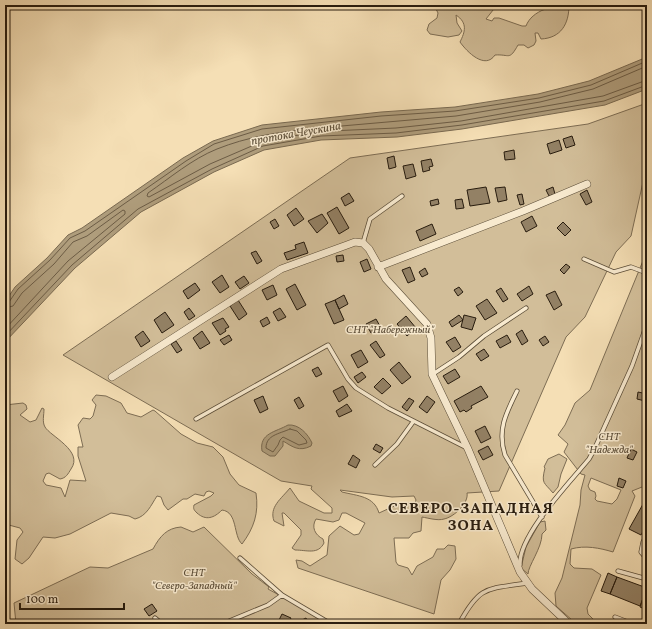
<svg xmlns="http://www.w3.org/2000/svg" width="652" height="629" viewBox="0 0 652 629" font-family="Vollkorn,serif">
  <rect width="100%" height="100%" fill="#f5dfb5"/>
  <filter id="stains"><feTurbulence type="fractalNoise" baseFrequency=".005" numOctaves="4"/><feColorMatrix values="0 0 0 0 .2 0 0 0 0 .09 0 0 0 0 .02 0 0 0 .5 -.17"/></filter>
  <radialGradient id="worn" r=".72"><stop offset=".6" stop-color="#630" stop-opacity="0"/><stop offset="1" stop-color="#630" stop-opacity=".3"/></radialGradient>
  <path fill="#d2be99" stroke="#7d6d54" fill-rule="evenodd" d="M434,5H497L486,19L492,21L494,18H499L522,26H526C532,10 554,5 569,5C569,24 561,38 541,39L538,33H535L536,41L534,45L528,48L524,45H518C509,61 510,54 495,55C485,70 467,52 460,42C465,32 468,23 456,15L457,23L462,31L459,35L448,37L430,34L427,30L429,24L437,18L438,13Z
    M647,103V164L631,236L616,252L585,317L566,337L499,491L467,493C469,503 454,517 444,519C438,521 428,518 422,517L421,531L413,533L409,538H394L396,562L398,565L408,568L412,575L417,566L433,557L437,549H444L448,545L455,546L456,559L450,570L441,580L434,614L298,568L296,560L302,561L310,566L327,555L329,536L340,526L354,535L359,534L365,523L346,513H342L339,520L333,522L316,519C311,527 315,535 323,539L324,543C318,555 307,550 295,550L292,548L301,535V530L284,513H282L284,526L274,521C269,507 281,499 290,488L299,501L324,513H332V508L311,489L312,486L281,481L63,355L350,158L588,124ZM340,490L392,497L414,496L416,500L415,503H401L379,513C374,496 358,496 342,492Z
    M647,251V485L632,491L635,496L613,552C600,548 585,545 571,549L570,564L574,568L592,569L601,575L587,608L588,614L595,621V624H574L572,620L556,606L555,593L562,578L580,505L581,490L585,475L581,474L564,452L568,444L558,435L565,425L575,403L590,390ZM591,478L621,490L617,499L612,504L597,501L595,499L596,496L595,492L590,490L588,486Z
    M96,395L106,396L121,403L127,413L141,417L153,410L155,411L181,434L197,443L213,447L223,457L230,474L239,485L256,493C259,513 254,528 242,544C233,536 238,512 222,510C214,518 206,521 197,513C194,510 193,509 194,505L211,496L214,493L209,491L206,492L204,496L195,494L187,499H183L168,510L164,505L161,497L157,496C151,505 147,516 135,519L129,516L111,513L70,534L55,538L43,537L29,558L22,564L15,559L17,540L23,532L20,528L5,524V405L23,403L26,405L27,409L20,415L30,422L36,420L42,408L44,409C44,415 42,422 45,427C50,436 84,451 71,469C68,474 66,478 60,479L49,473L46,474L43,481L46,485L61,488L65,497L70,480L86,481L78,456V447H83L78,425L83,418L90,419L93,416L96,405L92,400Z
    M559,454L567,459L561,474L558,487L553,493C544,482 541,484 545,468L544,467L548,459Z
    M545,521L546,530L542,534C542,548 528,566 528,574L521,568L526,547L540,522Z
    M181,527L193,532L204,527L252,574L269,587L268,589L332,624H16L14,603L90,567L108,568L153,549C160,536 167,528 181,527Z"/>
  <path fill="#af9d7c" stroke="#796950" d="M647,57V89L605,105L462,129L397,137L321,140L264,150L214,172L141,212L75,268L5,342V302L15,287L47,258L68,235L82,228L183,158L213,141L262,125L381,112L455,107L538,94L589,81Z
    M288,425C299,424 308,434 312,443L311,446C299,452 293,447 283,441V446L275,456H270L262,451C259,433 276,432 288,425Z"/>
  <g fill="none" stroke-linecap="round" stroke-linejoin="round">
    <path stroke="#6c5c45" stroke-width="1" d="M647,66L593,89L540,102L456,116L330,127L328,129L330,131L396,128L461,121L603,96L647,80
      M310,129L312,131L310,133L261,142L210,164L149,197L147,196L148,193C170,178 192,159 217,149C247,137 278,132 310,129Z
      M5,303L9,302L18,289L50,260L70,238L85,231L186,161L214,144L262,129L381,116L455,111L539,98L591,85L647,61
      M5,308L13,306L22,293L54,264L73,242L87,236L123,210L125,211V214L68,261L5,329
      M5,336L72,265L138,209L212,169L263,146L321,136L396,133L462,125L604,101L647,85
      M290,429L297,431L306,440L307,443L299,445L283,437L280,440L278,445L273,452L266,448C266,435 279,434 290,429Z"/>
  </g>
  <path fill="#938165" stroke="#281c0e" d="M572,136L575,145L566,148L563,139Z
    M559,140L562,150L550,154L547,144Z
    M514,150L515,159L505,160L504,152Z
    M394,156L396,167L389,169L387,158Z
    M431,159L433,166L429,167L430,170L423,172L421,161Z
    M413,164L416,176L406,179L403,166Z
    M486,187L490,203L470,206L467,190Z
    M505,187L507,200L498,202L495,188Z
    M553,187L555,194L549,196L546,190Z
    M587,190L592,202L586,205L580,194Z
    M349,193L354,201L345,206L341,198Z
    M522,194L524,204L520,205L517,195Z
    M438,199L439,204L431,206L430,201Z
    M462,199L464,208L456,209L455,200Z
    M337,207L349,228L339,234L327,213Z
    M296,208L304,219L294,226L287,215Z
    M322,214L328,223L317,233L308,221Z
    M532,216L537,226L526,232L521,222Z
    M275,219L279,226L274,229L270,222Z
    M563,222L571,230L565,236L557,228Z
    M432,224L436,234L420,241L416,231Z
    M304,242L308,253L287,260L284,253L296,249L295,245Z
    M256,251L262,261L257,264L251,253Z
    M343,255L344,261L337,262L336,256Z
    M367,259L371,269L364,272L360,262Z
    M566,264L570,267L564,274L560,270Z
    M410,267L415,280L408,283L402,270Z
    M425,268L428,274L422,277L419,272Z
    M222,275L229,287L220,293L212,282Z
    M244,276L249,283L240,289L235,282Z
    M195,283L200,290L188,299L183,291Z
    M295,284L306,305L297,310L286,289Z
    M273,285L277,295L267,300L262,290Z
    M529,286L533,294L522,301L517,294Z
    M459,287L463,292L458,296L454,290Z
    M501,288L508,299L503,302L496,291Z
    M555,291L562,305L554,310L546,295Z
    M344,295L348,304L339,309L335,300Z
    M487,299L497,313L485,320L476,306Z
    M238,300L247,314L239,320L230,306Z
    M335,300L344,320L334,324L325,304Z
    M189,308L195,316L189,320L184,312Z
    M280,308L286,317L278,321L273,312Z
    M165,312L174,325L162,333L154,320Z
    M459,315L463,320L452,327L449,322Z
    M464,315L476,318L472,330L461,327Z
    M406,316L416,328L407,336L397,324Z
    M267,317L270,323L263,327L260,321Z
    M223,318L229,327L225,329L226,331L220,335L212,323Z
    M376,319L381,328L371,333L366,324Z
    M522,330L528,341L522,345L516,334Z
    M143,331L150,341L141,347L135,337Z
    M202,331L210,343L200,349L193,338Z
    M229,335L232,340L224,345L220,340Z
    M507,335L511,342L500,348L496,341Z
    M545,336L549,342L543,346L539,340Z
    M455,337L461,347L453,352L446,342Z
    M176,341L182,350L177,353L171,344Z
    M376,341L385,355L380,358L370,345Z
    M484,349L489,356L481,361L476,354Z
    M361,350L368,362L358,368L351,355Z
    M399,362L411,377L402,384L390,370Z
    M318,367L322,374L316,377L312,370Z
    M455,369L460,377L448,384L443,376Z
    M362,372L366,377L358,383L354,377Z
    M383,378L391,386L382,394L374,387Z
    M343,386L348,396L339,402L333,391Z
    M481,386L488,397L471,406L472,408L466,412L464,410L460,412L454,401Z
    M638,392L647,394L645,401L637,399Z
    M263,396L268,409L260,413L254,400Z
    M427,396L435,402L427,413L419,407Z
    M299,397L304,406L299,409L294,400Z
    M409,398L414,401L407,411L402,407Z
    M347,404L352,411L339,417L336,411Z
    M485,426L491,438L481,443L475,431Z
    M376,444L383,448L380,453L373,449Z
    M488,446L493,455L483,460L478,451Z
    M631,449L637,452L633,460L627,458Z
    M353,455L360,460L356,468L348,464Z
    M619,478L626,481L623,488L617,486Z
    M647,497V524L641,535L629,529Z
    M608,573L617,577L610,594L601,591Z
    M617,577L647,588L640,606L610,594Z
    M644,595L647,596V610L640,607Z
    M152,604L157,611L149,616L144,609Z
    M282,614L291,618L288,624H277Z
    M306,618L309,624H294Z"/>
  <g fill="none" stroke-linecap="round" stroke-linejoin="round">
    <defs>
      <path id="lane" d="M363,243L370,219L402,196
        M584,259L614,272L631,267L647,273
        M433,374L459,357L484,336L526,308
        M517,391C506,413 497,430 505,455L542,517
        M196,419L328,345L348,379L356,388L388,408L465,447
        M375,465L397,444L413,422
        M647,534L643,542L641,552L647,559
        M240,558L282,595L331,624
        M520,565C518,536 570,482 589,459L594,450L632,366L647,324
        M618,571L647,579
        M615,617L633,624
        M155,618L162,624
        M222,624L268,605L282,595
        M459,624C480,585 487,589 528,583"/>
      <path id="street" d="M378,267L523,211L587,184
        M112,377L281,269L347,245L355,242L363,243L369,249L386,279L427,324L431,338L432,374L468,449L520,572L532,589L569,624"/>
    </defs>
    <use href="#lane" stroke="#5b4d38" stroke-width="5"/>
    <use href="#street" stroke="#5b4d38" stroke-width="8"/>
    <use href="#lane" stroke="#f8eacf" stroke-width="3.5"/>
    <use href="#street" stroke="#f8eacf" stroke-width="7"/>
  </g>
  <g text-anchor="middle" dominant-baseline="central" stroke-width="3" stroke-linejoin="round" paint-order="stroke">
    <g font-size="11" font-style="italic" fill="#5b4d38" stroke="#f8eacf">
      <text x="390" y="330">СНТ "Набережный"</text>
      <text x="609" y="437">СНТ<tspan x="609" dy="13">"Надежда"</tspan></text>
      <text x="194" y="573">СНТ<tspan x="194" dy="13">"Северо-Западный"</tspan></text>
    </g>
    <g font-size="12" font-style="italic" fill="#5e503a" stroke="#f8eacf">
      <text transform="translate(296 134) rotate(-10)">протока Чеускина</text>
    </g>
    <g font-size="15" font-weight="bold" letter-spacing="1" fill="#281c0e" stroke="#f8eacf">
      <text x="471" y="509">СЕВЕРО-ЗАПАДНАЯ<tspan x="471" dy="17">ЗОНА</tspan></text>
    </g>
  </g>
  <rect width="652" height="629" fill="none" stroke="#f5dfb5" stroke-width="20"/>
  <rect x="6" y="6" width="640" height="617" fill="none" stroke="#281c0e" stroke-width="2"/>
  <rect x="10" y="10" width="632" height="609" fill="none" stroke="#281c0e"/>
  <path d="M20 603v6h104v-6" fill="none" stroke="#281c0e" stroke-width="2"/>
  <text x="26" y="603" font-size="12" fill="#281c0e" stroke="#f8eacf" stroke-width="3" paint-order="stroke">100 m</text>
  <rect width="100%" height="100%" filter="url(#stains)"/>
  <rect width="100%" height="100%" fill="url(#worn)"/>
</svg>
